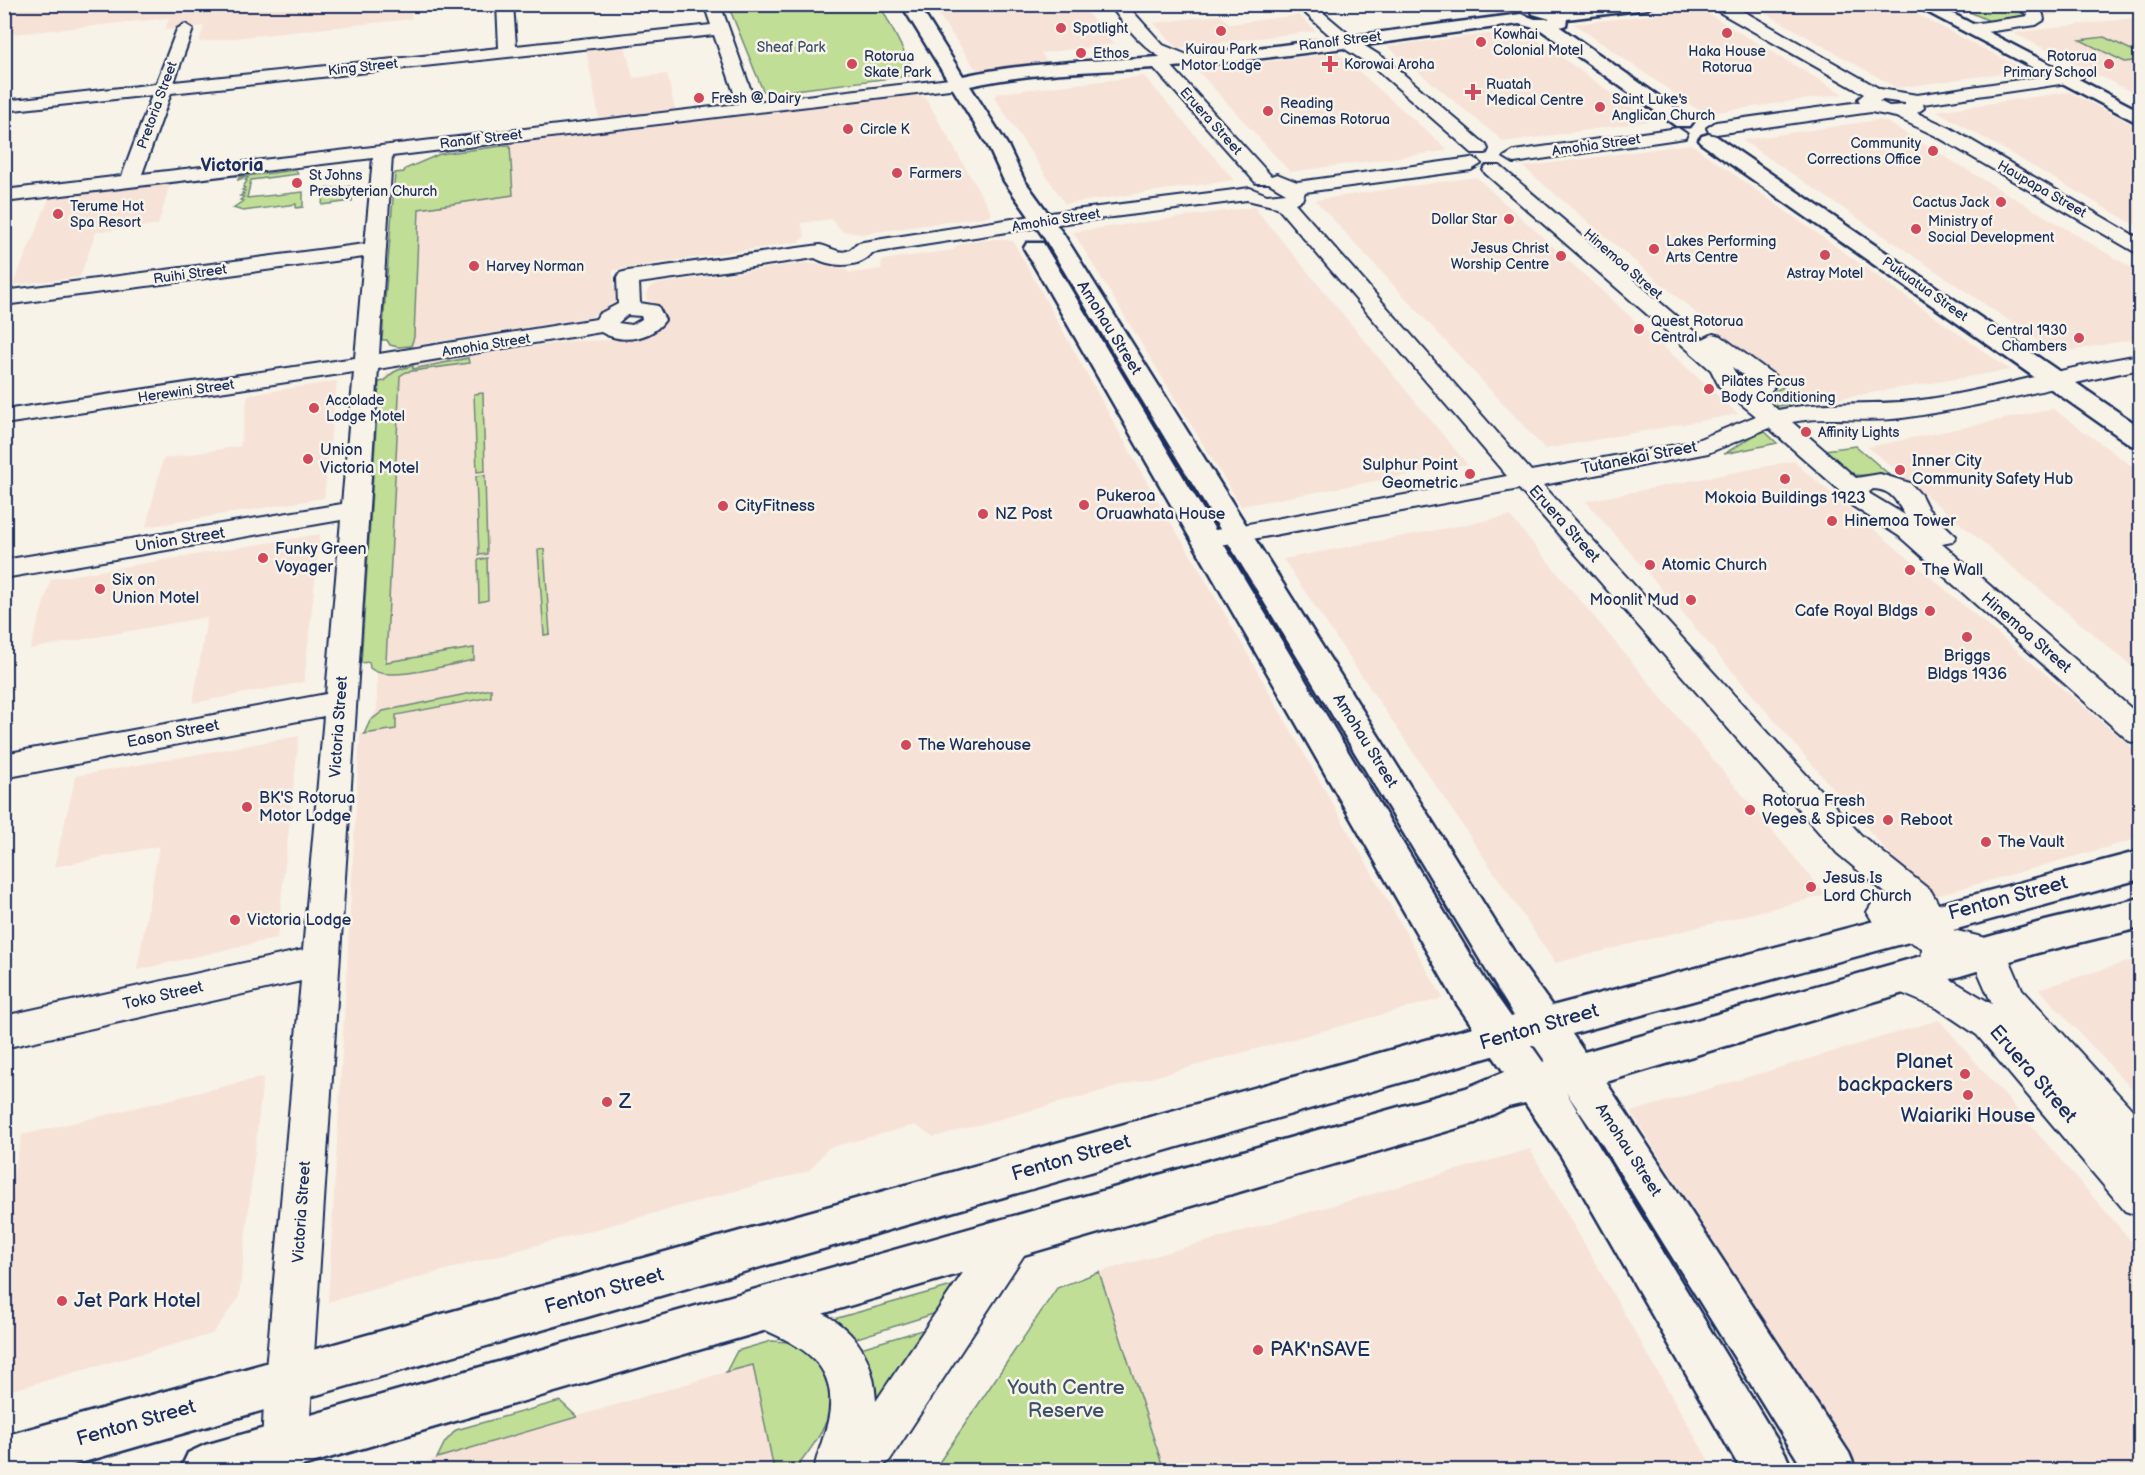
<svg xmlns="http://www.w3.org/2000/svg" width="2145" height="1475" viewBox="0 0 2145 1475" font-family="'Balsamiq Sans',sans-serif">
  <rect width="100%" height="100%" fill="#f7f3e8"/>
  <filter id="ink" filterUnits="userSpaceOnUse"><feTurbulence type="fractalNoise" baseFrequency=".0167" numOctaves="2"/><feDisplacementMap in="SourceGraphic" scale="12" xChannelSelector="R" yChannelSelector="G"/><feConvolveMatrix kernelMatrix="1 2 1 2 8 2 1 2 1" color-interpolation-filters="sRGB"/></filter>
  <g filter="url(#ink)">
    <path fill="#f7e2d8" d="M2140,4L2027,18L2012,5Z
      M5,5H412L411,19L199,42L204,26L165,30L169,18L5,35Z
      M932,5H1007L1011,12L1080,5L1114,44L1041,53L1047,62L983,70L975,68Z
      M1751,5H1899L2025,70L1897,88Z
      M1700,9L1828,85L1843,94L1704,114L1574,24Z
      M1220,15L1230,24L1299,15L1316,31L1177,48L1154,23Z
      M2140,17V96L2013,33Z
      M1524,30L1650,121L1504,142L1387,46Z
      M625,46L633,78L667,74L675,109L599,118L586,50Z
      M1338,53L1446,148L1445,151L1290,172L1197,70Z
      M1144,76L1234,180L1065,204L994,97L998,93Z
      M2069,92L2140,128V228L1937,111Z
      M916,95L925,97L992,214L990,216L861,234L842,231L831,219L801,223L805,237L799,242L613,270L616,302L590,317L411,346L414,337L419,209L512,195L510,144Z
      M1878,120L1887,122L2140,273V338L2064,352L2051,349L1742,140Z
      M1691,144L2010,370L1804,404L1523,167Z
      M1475,177H1476L1738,414L1545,449L1315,200Z
      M170,184L158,225L96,232L80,277L13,285L49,199Z
      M1254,207L1467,464L1241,506L1073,232Z
      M996,239L1013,241L1158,502L1197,565L1443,998L934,1137L915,1125L828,1148L809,1171L328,1302L360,734L364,733L377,709V674L370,668L369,662H364L382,381L387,373L413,364L572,341L615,340L653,334L662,328L665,316L657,304L647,300L646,294L650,287L657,284L805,263L843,268L850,273L881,269L882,261L888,259L954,250L955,247L964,243Z
      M337,381L324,498L146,527L163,459L240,446L248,395Z
      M2053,409L2140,472V673L1868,447Z
      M1793,461L2140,754V838L1927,898L1586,501Z
      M1510,516L1826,895L1555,963L1283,559Z
      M320,534L304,682L193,703L207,617L30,649L51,579Z
      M299,736L277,938L137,970L159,846L54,867L76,776Z
      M2140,958V1098L2039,989Z
      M1939,1020L2140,1251V1470H1860L1631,1112Z
      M263,1077L239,1298L212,1334L5,1392V1212L22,1135Z
      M1530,1149L1714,1470H1164L1099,1272Z
      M753,1364L774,1470H397L726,1372Z"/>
    <path fill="#c1de96" stroke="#6e867a" stroke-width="1.5" d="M728,5H880L916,75L770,93L763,91Z
      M1954,5H2012L2027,18L1992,22Z
      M2104,37L2140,54V60L2125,62L2080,40Z
      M510,145L513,195L419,209L414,337L411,346L398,347L390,345L387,340H382L395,173L404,172L405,169L440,154Z
      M296,170L298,174L251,180L247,198L303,192V207L296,208V204L243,211L233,208L243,201L240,200L244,197L240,196L244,194L242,193L245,191L242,190L245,188L243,187L247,181L245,180L248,178L246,177L238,180L239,177Z
      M353,186L352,201L322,205L324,189Z
      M468,358L469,363L406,372L400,376L386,662L474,648V660C450,664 387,684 370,668L369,662L361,663L379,382L385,381C391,371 402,368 413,366V369Z
      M1783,387L1801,402L1774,407L1763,397Z
      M483,393L485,471L477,472L474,394Z
      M1763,430L1777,443L1724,454Z
      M1856,446L1891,476L1854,475L1824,450Z
      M485,475L487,554L479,555L476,476Z
      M544,549L550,634L544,635L538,550Z
      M487,558L488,600L479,602L478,560Z
      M491,689V697L396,715V729L364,734L370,721L383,711Z
      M1099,1272L1164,1470H934L1057,1288Z
      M966,1282L949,1309L851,1340L834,1319Z
      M935,1326L876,1403L854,1350Z
      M771,1341L805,1343C811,1351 821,1360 825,1369C845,1407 816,1442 795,1470H774L753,1365L726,1372L737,1351Z
      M560,1401L577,1417L437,1458L445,1442L456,1430Z"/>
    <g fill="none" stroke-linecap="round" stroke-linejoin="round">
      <defs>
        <path id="minor" d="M497,4H513L516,46L711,25L704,4H720L755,102L958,78L967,83L958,88L392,156L379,354L596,319L599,314L618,304L617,278L620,273L628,271L820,245C834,248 845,259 856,244L863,242L1058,212L1250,188L1267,195L1286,193L1269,183H1256L1153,67L1150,63L1159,58L1165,59L1271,176L1277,174L1297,182L1471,158L1478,160L1481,164L1471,170L1305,192L1302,200L1295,203L1531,471L1692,442L1756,416L1719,386L1711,370L1486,174L1483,170L1486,166H1500L1703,339L1713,334L1721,336L1775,376L1779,381L1770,392L1761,395L1778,410C1828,399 1879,407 1929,399C2000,388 2069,366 2140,355V369C2061,385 1983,407 1902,418C1865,423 1829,415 1792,422L1856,478L1880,474L1910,483L1921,495L1928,509L1956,536L1952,542L1942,544L2140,716V744L2129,741L1899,536L1851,505L1844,494L1769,428L1708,453L1543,485L1861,835L1931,891L1953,930L2002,942L2022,989L2140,1118V1164L2137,1163L2140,1167V1216L2125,1211L1977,1035L1937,1008L1892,989L1887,978L1892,967L1905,963L1921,968L1922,948L1873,922L1867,912L1873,902L1885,898L1895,901L1837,853L1519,489L1205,548L1195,546L1191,540L1195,534L1205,532L1507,476L1277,207L1247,200L1058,224L872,253C860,269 830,267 815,258L639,283L640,303L658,306L665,320C651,340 621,344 601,332L378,369L308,1447L301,1463L285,1470L269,1463L262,1447L265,1380L301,981L4,1048V1016L303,950L324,716L4,778V754L326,694L341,520L4,578V560L342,504L354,372L4,424V410L355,358L364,257L4,305V291L365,244L373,158L4,202V190L122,176L152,95L4,111V101L156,84L177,29L185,24L193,29L174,82L499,48ZM714,35L738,104L142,174L171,93ZM627,315L641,316L642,319L632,325L618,323ZM1732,367L1753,382C1741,384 1737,376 1732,367ZM1873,489C1893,490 1896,501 1905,515L1870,494L1869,492ZM1957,960L1975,965L1992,1004L1950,979L1957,968Z
          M1109,4H1126L1163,45L1190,56L1193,60L1190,64C1160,71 1125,26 1109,4Z
          M1295,4H1313L1357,41L1387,60L1486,145L1488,149L1486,153H1472L1375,68L1345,49Z
          M1705,4H1728L1743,11L1880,89L1917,95L2074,72L2080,73L2083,77L2074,82L1923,104L1924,108L1917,113L1950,128L2140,239V253L2133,251L1936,136L1896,117L1871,112L1716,134L1709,132L1707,128L1716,122L1860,102L1858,99L1864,94ZM1883,100L1905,103V105L1889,106L1879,101Z
          M2015,4C2028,4 2043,4 2044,20L2036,25L1972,34L1964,29L1972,24L2028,16Z
          M1678,128L1687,134L1685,138L1514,163L1504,157L1514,151Z
          M1011,1218L1026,1224L1032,1238L1026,1252L890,1460L879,1470H814C817,1454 824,1438 828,1421C841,1361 798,1344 751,1324L744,1309L751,1294L766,1287C824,1311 873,1329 876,1401L996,1224Z"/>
        <path id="major" d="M901,4H918L963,76C1042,59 1124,61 1204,54C1310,43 1415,27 1521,14L1535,19H1550L1533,14L1531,10L1533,6C1543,4 1551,10 1561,10C1593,8 1623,4 1655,4L1647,9L1567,19L1566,25L1560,27L1690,118L1693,122L1690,126H1676L1541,30L1519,24C1412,38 1305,55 1197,65C1122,72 1044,69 970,86L1008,146L1024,180L1064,235L1521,963L1552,1006L2140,851V879L1572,1034L1584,1052L2037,923L2140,898V928L2037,953L1606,1082L1849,1453L1856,1470H1804L1602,1144L1566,1092L1785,1453L1792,1470H1741L1561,1156L1525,1103L1508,1107L1475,1123L288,1470H180L188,1453L205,1445L1466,1088L1504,1072L1493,1056L56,1470H4V1436L1473,1027L1457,1004L1024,248L1027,243H1043L1046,248L1485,980L1511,1017L1514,1016L1043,236L1004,181L988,146ZM1531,1045H1534L1545,1061L1543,1062Z
          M1912,4H1934L2140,111V124Z
          M1709,134L1716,136L2140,427V447L2131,445L1702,144L1699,140L1702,136Z"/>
      </defs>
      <use href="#minor" stroke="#1b2f5e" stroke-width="4"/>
      <use href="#major" stroke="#1b2f5e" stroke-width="5"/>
      <use href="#minor" fill="#f7f3e8" fill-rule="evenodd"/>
      <use href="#major" fill="#f7f3e8" fill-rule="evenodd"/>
    </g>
  </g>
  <g fill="#d1495b" stroke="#f7f3e8" stroke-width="2">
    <circle cx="1061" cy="28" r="6"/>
    <circle cx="1221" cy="31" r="6"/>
    <circle cx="1727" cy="33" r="6"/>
    <circle cx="1481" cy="42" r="6"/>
    <circle cx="1081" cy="53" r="6"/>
    <circle cx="852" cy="64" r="6"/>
    <path d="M1327 55h6v6h6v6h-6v6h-6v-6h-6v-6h6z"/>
    <circle cx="2109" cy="64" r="6"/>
    <path d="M1470 83h6v6h6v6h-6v6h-6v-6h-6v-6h6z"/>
    <circle cx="699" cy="98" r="6"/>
    <circle cx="1600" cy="107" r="6"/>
    <circle cx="1268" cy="111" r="6"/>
    <circle cx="848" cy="129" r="6"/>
    <circle cx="1933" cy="151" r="6"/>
    <circle cx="897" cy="173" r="6"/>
    <circle cx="297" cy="183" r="6"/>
    <circle cx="2001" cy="202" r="6"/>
    <circle cx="58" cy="214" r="6"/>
    <circle cx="1509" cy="219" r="6"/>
    <circle cx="1916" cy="229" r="6"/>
    <circle cx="1654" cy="249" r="6"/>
    <circle cx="1825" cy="255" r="6"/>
    <circle cx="1561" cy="256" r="6"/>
    <circle cx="474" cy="266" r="6"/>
    <circle cx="1639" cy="329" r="6"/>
    <circle cx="2079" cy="338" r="6"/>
    <circle cx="1709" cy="389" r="6"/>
    <circle cx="314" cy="408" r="6"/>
    <circle cx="1806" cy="432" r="6"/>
    <circle cx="308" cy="459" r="6"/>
    <circle cx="1900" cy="470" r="6"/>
    <circle cx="1470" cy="474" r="6"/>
    <circle cx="1785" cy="479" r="6"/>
    <circle cx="1084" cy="505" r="6"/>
    <circle cx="723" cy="506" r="6"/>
    <circle cx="983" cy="514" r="6"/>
    <circle cx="1832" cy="521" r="6"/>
    <circle cx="263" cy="558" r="6"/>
    <circle cx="1650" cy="565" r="6"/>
    <circle cx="1910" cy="570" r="6"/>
    <circle cx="100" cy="589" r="6"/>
    <circle cx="1691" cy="600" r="6"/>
    <circle cx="1930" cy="611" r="6"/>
    <circle cx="1967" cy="637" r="6"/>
    <circle cx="906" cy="745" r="6"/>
    <circle cx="247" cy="807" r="6"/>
    <circle cx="1750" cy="810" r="6"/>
    <circle cx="1888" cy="820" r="6"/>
    <circle cx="1986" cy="842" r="6"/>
    <circle cx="1811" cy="887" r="6"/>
    <circle cx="235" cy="920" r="6"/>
    <circle cx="1965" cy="1074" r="6"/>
    <circle cx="1968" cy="1095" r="6"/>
    <circle cx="607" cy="1102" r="6"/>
    <circle cx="62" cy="1301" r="6"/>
    <circle cx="1258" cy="1350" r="6"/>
  </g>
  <g text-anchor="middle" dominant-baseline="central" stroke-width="5" stroke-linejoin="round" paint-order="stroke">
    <g font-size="14" fill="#1b2f5e" stroke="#f7f3e8" text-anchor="start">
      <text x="1073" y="28">Spotlight</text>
      <text x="1493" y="34">Kowhai<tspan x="1493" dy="16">Colonial Motel</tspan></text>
      <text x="1221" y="49" text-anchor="middle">Kuirau Park<tspan x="1221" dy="16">Motor Lodge</tspan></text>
      <text x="1727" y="51" text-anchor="middle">Haka House<tspan x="1727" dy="16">Rotorua</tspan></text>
      <text x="1093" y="53">Ethos</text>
      <text x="864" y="56">Rotorua<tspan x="864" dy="16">Skate Park</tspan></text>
      <text x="2097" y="56" text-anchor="end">Rotorua<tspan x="2097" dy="16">Primary School</tspan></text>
      <text x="1344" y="64">Korowai Aroha</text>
      <text x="1486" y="84">Ruatah<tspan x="1486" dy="16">Medical Centre</tspan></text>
      <text x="711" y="98">Fresh @ Dairy</text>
      <text x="1612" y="99">Saint Luke's<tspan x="1612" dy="16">Anglican Church</tspan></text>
      <text x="1280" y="103">Reading<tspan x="1280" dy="16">Cinemas Rotorua</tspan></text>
      <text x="860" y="129">Circle K</text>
      <text x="1921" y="143" text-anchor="end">Community<tspan x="1921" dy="16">Corrections Office</tspan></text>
      <text x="909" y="173">Farmers</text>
      <text x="309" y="175">St Johns<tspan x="309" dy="16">Presbyterian Church</tspan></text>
      <text x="1989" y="202" text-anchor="end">Cactus Jack</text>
      <text x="70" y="206">Terume Hot<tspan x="70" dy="16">Spa Resort</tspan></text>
      <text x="1497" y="219" text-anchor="end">Dollar Star</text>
      <text x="1928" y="221">Ministry of<tspan x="1928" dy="16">Social Development</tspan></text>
      <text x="1666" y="241">Lakes Performing<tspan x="1666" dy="16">Arts Centre</tspan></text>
      <text x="1549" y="248" text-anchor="end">Jesus Christ<tspan x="1549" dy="16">Worship Centre</tspan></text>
      <text x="486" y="266">Harvey Norman</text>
      <text x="1825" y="273" text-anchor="middle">Astray Motel</text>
      <text x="1651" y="321">Quest Rotorua<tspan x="1651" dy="16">Central</tspan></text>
      <text x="2067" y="330" text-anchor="end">Central 1930<tspan x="2067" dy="16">Chambers</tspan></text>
      <text x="1721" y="381">Pilates Focus<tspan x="1721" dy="16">Body Conditioning</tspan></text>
      <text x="326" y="400">Accolade<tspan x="326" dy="16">Lodge Motel</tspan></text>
      <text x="1818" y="432">Affinity Lights</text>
    </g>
    <g font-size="14" fill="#1b2f5e" stroke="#f7f3e8">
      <text transform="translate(1340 41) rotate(-7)">Ranolf Street</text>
      <text transform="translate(363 67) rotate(-6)">King Street</text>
      <text transform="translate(157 105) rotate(-70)">Pretoria Street</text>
      <text transform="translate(1211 121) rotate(48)">Eruera Street</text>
      <text transform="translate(481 139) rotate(-7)">Ranolf Street</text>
      <text transform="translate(1596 145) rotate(-8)">Amohia Street</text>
      <text transform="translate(2042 189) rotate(30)">Haupapa Street</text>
      <text transform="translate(1056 220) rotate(-9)">Amohia Street</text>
      <text transform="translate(1623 264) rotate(41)">Hinemoa Street</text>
      <text transform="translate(190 274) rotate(-8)">Ruihi Street</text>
      <text transform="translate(1925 289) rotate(35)">Pukuatua Street</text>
      <text transform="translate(486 345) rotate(-9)">Amohia Street</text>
      <text transform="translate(186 391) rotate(-8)">Herewini Street</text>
    </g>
    <g font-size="14" fill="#3c5269" stroke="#f7f3e8">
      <text x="791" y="47">Sheaf Park</text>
    </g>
    <g font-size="16" fill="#1b2f5e" stroke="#f7f3e8">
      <text transform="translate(1109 328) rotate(58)">Amohau Street</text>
      <text transform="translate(1639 458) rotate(-11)">Tutanekai Street</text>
      <text transform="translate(1564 524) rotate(48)">Eruera Street</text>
      <text transform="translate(180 540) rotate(-9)">Union Street</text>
      <text transform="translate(2026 633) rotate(41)">Hinemoa Street</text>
      <text transform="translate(339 727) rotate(-86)">Victoria Street</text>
      <text transform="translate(173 734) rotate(-11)">Eason Street</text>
      <text transform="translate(1365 741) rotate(58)">Amohau Street</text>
      <text transform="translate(163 996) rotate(-13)">Toko Street</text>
      <text transform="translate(1628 1150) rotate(57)">Amohau Street</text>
      <text transform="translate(302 1212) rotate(-86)">Victoria Street</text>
    </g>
    <g font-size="16" fill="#1b2f5e" stroke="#f7f3e8" text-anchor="start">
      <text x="320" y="450">Union<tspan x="320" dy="18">Victoria Motel</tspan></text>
      <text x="1912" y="461">Inner City<tspan x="1912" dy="18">Community Safety Hub</tspan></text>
      <text x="1458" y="465" text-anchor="end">Sulphur Point<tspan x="1458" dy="18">Geometric</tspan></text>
      <text x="1096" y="496">Pukeroa<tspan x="1096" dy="18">Oruawhata House</tspan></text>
      <text x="1785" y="498" text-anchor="middle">Mokoia Buildings 1923</text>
      <text x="735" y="506">CityFitness</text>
      <text x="995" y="514">NZ Post</text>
      <text x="1844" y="521">Hinemoa Tower</text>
      <text x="275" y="549">Funky Green<tspan x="275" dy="18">Voyager</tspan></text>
      <text x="1662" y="565">Atomic Church</text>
      <text x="1922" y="570">The Wall</text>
      <text x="112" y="580">Six on<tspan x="112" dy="18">Union Motel</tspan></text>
      <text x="1679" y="600" text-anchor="end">Moonlit Mud</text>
      <text x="1918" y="611" text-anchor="end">Cafe Royal Bldgs</text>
      <text x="1967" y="656" text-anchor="middle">Briggs<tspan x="1967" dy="18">Bldgs 1936</tspan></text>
      <text x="918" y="745">The Warehouse</text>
      <text x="259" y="798">BK'S Rotorua<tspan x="259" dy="18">Motor Lodge</tspan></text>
      <text x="1762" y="801">Rotorua Fresh<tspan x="1762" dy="18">Veges &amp; Spices</tspan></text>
      <text x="1900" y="820">Reboot</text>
      <text x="1998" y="842">The Vault</text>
      <text x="1823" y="878">Jesus Is<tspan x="1823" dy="18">Lord Church</tspan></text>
      <text x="247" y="920">Victoria Lodge</text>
    </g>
    <g font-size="18" font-weight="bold" fill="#1b2f5e" stroke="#f7f3e8">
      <text x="232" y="165">Victoria</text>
    </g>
    <g font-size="20" fill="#1b2f5e" stroke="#f7f3e8">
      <text transform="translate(2008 898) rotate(-15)">Fenton Street</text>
      <text transform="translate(1539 1027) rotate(-16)">Fenton Street</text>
      <text transform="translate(2033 1074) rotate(49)">Eruera Street</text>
      <text transform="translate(1071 1158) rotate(-16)">Fenton Street</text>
      <text transform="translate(604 1291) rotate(-16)">Fenton Street</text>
      <text transform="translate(136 1423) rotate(-16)">Fenton Street</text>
    </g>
    <g font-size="20" fill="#1b2f5e" stroke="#f7f3e8" text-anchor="start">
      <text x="1953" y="1062" text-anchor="end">Planet<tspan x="1953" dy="23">backpackers</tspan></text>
      <text x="619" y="1102">Z</text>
      <text x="1968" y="1116" text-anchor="middle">Waiariki House</text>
      <text x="74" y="1301">Jet Park Hotel</text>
      <text x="1270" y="1350">PAK'nSAVE</text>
    </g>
    <g font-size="20" fill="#3c5269" stroke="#f7f3e8">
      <text x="1066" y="1388">Youth Centre<tspan x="1066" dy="23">Reserve</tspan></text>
    </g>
  </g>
  <rect width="2145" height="1475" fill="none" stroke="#f7f3e8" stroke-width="24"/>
  <rect x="12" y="12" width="2121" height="1451" fill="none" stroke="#1b2f5e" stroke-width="2" filter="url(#ink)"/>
</svg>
